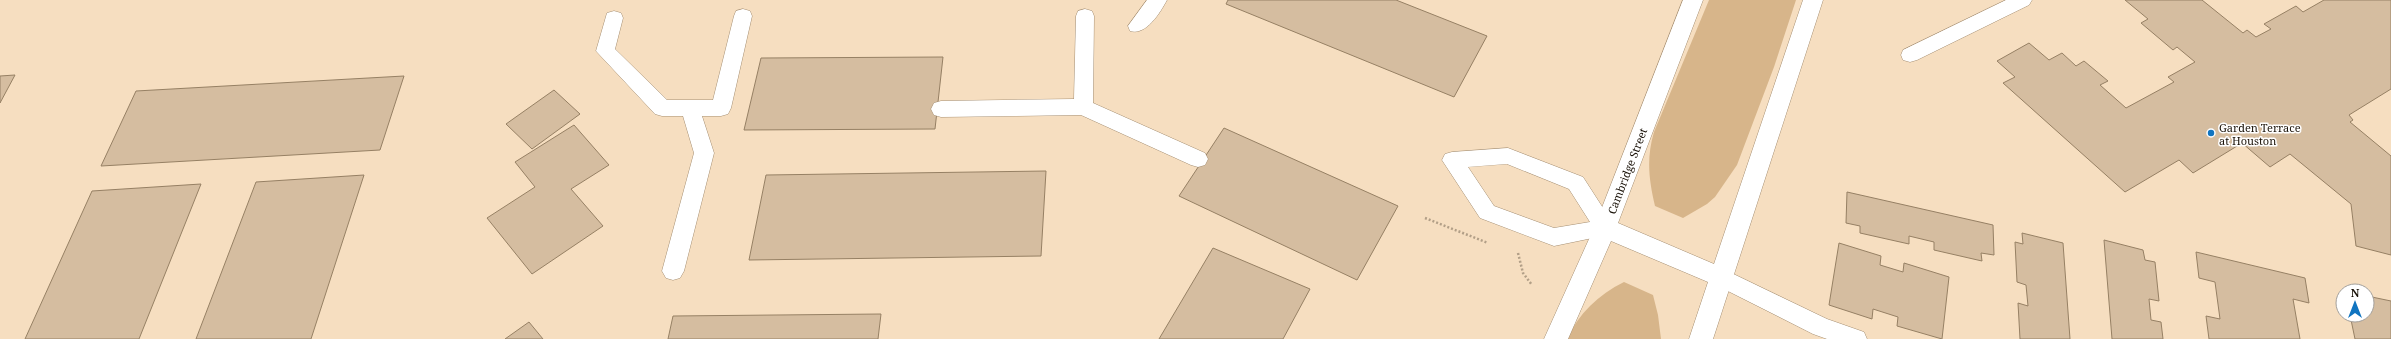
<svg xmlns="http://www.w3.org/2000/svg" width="2391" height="339" viewBox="0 0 2391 339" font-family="'Noto Serif',serif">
  <rect width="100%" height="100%" fill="#f6dec0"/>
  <path fill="#d7b58a" d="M1709,0H1796L1774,67L1737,165L1715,197L1707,204L1683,218L1655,206C1649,180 1646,159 1654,132Z
    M1624,282L1653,295L1658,315L1661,339H1567C1579,313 1598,295 1624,282Z"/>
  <path fill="#d5bda0" stroke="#968064" d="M1228,0H1396L1487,36L1454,97L1226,4Z
    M2125,0H2202L2243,33L2247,30L2256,37L2271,29L2264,24L2296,6L2303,12L2324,0H2391V89L2349,115L2353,120L2350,122L2391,156V255L2356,246L2351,204L2290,154L2270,167L2242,143L2193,173L2179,160L2125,192L2003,83L2015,77L1997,61L2029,43L2049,60L2062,53L2076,66L2084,61L2108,81L2100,85L2126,108L2174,82L2168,77L2195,62L2177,47L2173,50L2141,23L2148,19Z
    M943,57L935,129L744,130L761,58Z
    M15,75L0,103V76Z
    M404,76L380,150L101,166L136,91Z
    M554,90L580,114L532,149L506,124Z
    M574,125L609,165L571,189L603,226L532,274L487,218L535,187L515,162Z
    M1224,128L1398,206L1357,280L1179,196Z
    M1046,171L1041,256L749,260L766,175Z
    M364,175L311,339H196L256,182Z
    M201,184L139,339H25L92,191Z
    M1847,192L1993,225L1994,255L1981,253L1982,261L1934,250V242L1909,236V244L1860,233V226L1846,223Z
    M2022,233L2063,243L2070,339H2020L2018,303L2028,306L2026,285L2017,282L2015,242L2023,244Z
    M2104,240L2143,250L2145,260L2155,262L2159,301L2149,299L2151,320L2161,322L2163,339H2112Z
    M1839,243L1881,256L1880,265L1903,272L1904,263L1949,277L1942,339L1897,326L1898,317L1873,309L1872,319L1829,305Z
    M1213,248L1310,289L1283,339H1159Z
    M2196,252L2305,278L2309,303L2293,299L2300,339H2209L2206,316L2220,319L2215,282L2199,278Z
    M2367,296L2391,301V339H2355L2350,315H2367Z
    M881,314L878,339H668L673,316Z
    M529,322L543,339H505Z"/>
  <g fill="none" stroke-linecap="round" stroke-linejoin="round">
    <defs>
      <path id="service" d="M1147,0H1167C1160,13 1146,36 1130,31L1128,26Z
        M2006,0H2032L2029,5L1917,60L1910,62L1903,60L1901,55L1903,50Z
        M743,9L750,11L752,16L731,108L728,114L721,116H702L714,153L684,271L680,278L673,280L666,278L662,271L694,153L683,116H662L655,114L596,51L607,13L614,11L621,13L623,18L615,49L667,100H713L734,16L736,11Z
        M1085,9L1092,11L1094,16L1093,103L1205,153L1208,159L1205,165L1198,167L1191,165L1081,115L941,117L934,115L931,109L934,103L941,101L1074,99L1076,16L1078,11Z
        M1508,148L1583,177L1612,222L1615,228L1612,234L1554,246L1480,218L1442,160L1445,154L1452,152ZM1507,164L1569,189L1590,222L1554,228L1494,206L1468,167Z
        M1721,268L1827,319L1864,332L1867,339H1827L1813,334L1714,284L1710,277L1714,270Z"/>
      <path id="tertiary" d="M1683,0H1703L1618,223L1714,264L1803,0H1823L1713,339H1689L1708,282L1611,241L1568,339H1544L1594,228Z"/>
    </defs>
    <use href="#service" stroke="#a58f73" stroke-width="1"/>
    <use href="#tertiary" stroke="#a58f73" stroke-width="1"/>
    <path stroke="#b29f87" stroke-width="2.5" stroke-dasharray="2 2" stroke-linecap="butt" d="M1425,218L1488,243
      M1518,253L1523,273L1532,285"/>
    <use href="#service" fill="#fff" fill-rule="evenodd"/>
    <use href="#tertiary" fill="#fff" fill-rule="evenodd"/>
  </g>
  <circle fill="#1074c0" stroke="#fff" stroke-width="1.5" cx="2211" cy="133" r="4"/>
  <g text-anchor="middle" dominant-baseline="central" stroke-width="3" stroke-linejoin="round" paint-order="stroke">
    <g font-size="11" fill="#191107" stroke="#fff" text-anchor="start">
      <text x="2219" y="127">Garden Terrace<tspan x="2219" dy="13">at Houston</tspan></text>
    </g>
    <g font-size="11" fill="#191107" stroke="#fff">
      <text transform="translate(1627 171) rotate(-69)">Cambridge Street</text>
    </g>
  </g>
  <g transform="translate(2355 303)"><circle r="19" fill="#ffffff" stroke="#a3a09c"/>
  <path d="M0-3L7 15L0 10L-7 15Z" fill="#1074c0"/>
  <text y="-6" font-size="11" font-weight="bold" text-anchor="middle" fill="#191107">N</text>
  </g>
</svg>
